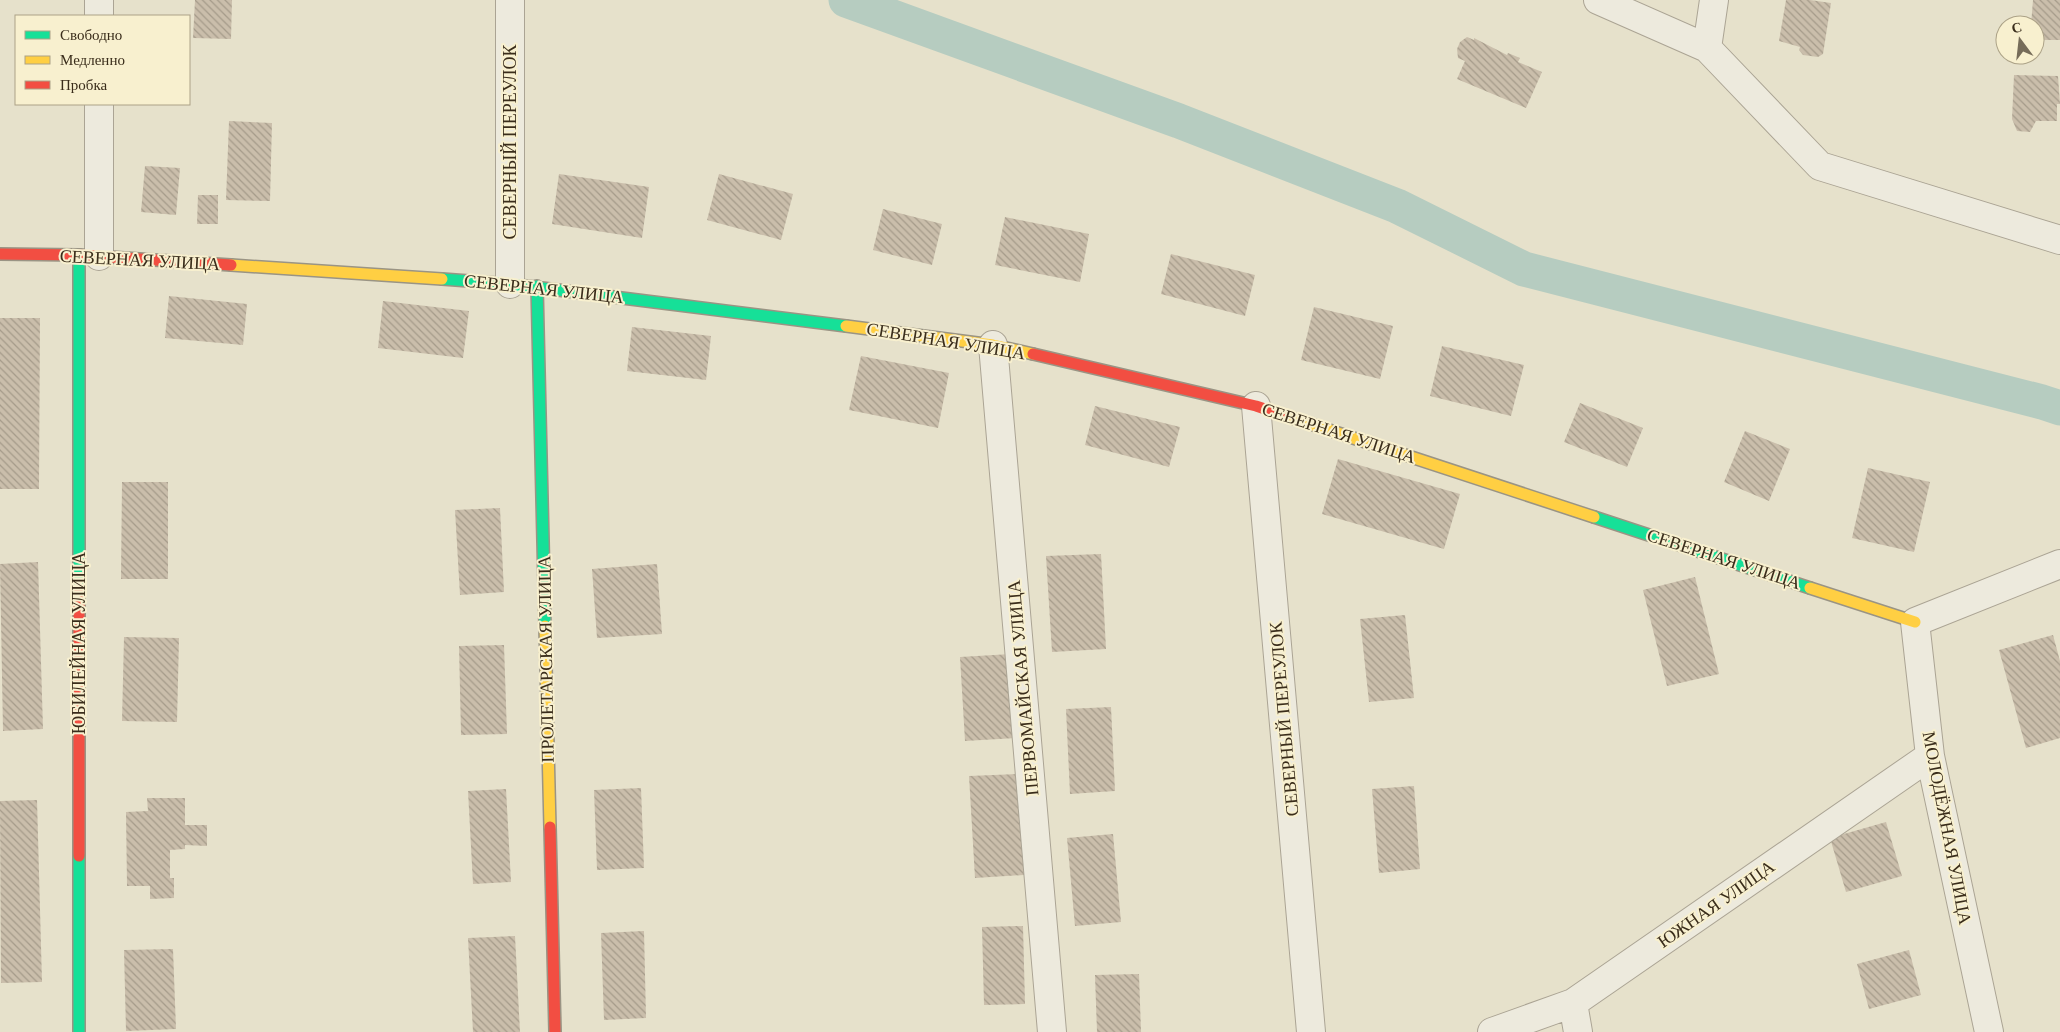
<svg xmlns="http://www.w3.org/2000/svg" width="2060" height="1032" viewBox="0 0 2060 1032" font-family="'Times New Roman',serif">
  <defs>
    <pattern id="building-back-hatch" width="6" height="6" patternUnits="userSpaceOnUse" patternTransform="scale(1.25)"><rect width="6" height="6" fill="#cabeab"/><path d="M-1 5l2 2M0 0l6 6M5-1l2 2" fill="none" stroke="#a59b8a"/></pattern>
  </defs>
  <rect width="100%" height="100%" fill="#e6e1cb"/>
  <g fill="none" stroke-linecap="round" stroke-linejoin="round">
    <path stroke="#b6ccc0" stroke-width="35" d="M846,0L1179,121L1397,206L1524,269L2042,402L2060,408"/>
  </g>
  <path fill="url(#building-back-hatch)" d="M195,0H232L231,39L193,38Z
    M1786,0H1810L1831,3L1823,54L1818,57L1803,55L1799,50L1800,47L1779,41Z
    M2033,0H2060V40H2035V25H2031Z
    M1467,37L1474,40V38L1507,55L1508,53L1520,58L1518,62L1542,72L1526,108L1457,79L1465,61L1458,58L1457,49L1460,42Z
    M2014,75L2058,76L2060,104H2057V121H2036L2030,132L2017,131L2012,119Z
    M229,121L272,123L270,201L226,200Z
    M145,166L180,168L176,215L141,212Z
    M559,174L649,187L642,238L552,224Z
    M719,174L793,194L781,240L707,220Z
    M198,195H218V224H197Z
    M883,209L942,224L932,265L873,250Z
    M1005,217L1089,234L1080,282L995,265Z
    M1171,254L1255,275L1245,316L1161,294Z
    M169,296L247,304L243,345L165,338Z
    M383,301L469,311L463,358L378,348Z
    M1314,307L1393,326L1380,379L1301,360Z
    M0,318H40L39,489H0Z
    M632,327L711,336L706,380L627,371Z
    M1442,346L1524,365L1511,416L1430,396Z
    M861,356L949,373L938,428L849,410Z
    M1580,403L1643,428L1627,467L1564,442Z
    M1095,406L1180,427L1169,467L1085,445Z
    M1745,431L1790,449L1769,501L1724,482Z
    M1338,459L1460,494L1444,549L1322,514Z
    M1868,468L1930,482L1914,552L1852,538Z
    M122,482H168V579H121Z
    M500,508L504,592L460,595L455,510Z
    M1101,554L1106,649L1052,652L1046,556Z
    M38,562L43,729L3,731L0,564Z
    M657,564L662,634L597,638L592,569Z
    M1695,577L1719,674L1667,686L1643,590Z
    M1405,615L1414,698L1369,702L1360,619Z
    M2053,635L2060,661V738L2026,748L1999,650Z
    M124,637L179,638L177,722L122,721Z
    M504,645L507,734L461,735L459,646Z
    M1011,654L1016,738L965,741L960,657Z
    M1111,707L1115,791L1070,794L1066,709Z
    M1018,774L1024,875L975,878L969,776Z
    M1414,786L1420,869L1379,873L1372,789Z
    M641,788L644,868L597,870L594,790Z
    M506,789L511,882L473,884L468,791Z
    M147,798H185V825H207V846L185,845V849L170,850V878H174V898L150,899V886H127L126,812L148,811Z
    M37,800L42,982L1,983L0,801Z
    M1886,822L1902,876L1846,892L1830,838Z
    M1113,834L1121,922L1075,926L1067,838Z
    M1023,926L1025,1004L984,1005L982,927Z
    M644,931L646,1018L604,1020L601,933Z
    M515,936L520,1032H473L468,938Z
    M173,949L176,1029L126,1031L124,950Z
    M1909,950L1921,995L1869,1009L1857,964Z
    M1139,974L1141,1032H1097L1095,975Z"/>
  <g fill="none" stroke-linecap="round" stroke-linejoin="round">
    <defs>
      <path id="street" d="M99,0V16
        M510,0V284
        M1598,0L1707,48L1820,166L2060,240
        M1707,48L1714,0
        M99,104V256
        M993,345L1052,1032
        M1256,406L1311,1032
        M1573,1003L1578,1032
        M1492,1032L1573,1003L1930,756
        M1989,1032L1930,756L1915,622L2060,564"/>
      <path id="fast" d="M79,255V591
        M442,279L510,284L846,326
        M537,286L545,626
        M1594,517L1810,588
        M79,856V1032"/>
      <path id="slow" d="M231,265L442,279
        M846,326L993,345L1033,354
        M1280,414L1594,517
        M1810,588L1915,622
        M545,626L550,827"/>
      <path id="jam" d="M0,254L79,255L231,265
        M1033,354L1256,406L1280,414
        M79,591V856
        M550,827L555,1032"/>
    </defs>
    <use href="#street" stroke="#aba494" stroke-width="30"/>
    <use href="#fast" stroke="#9a9484" stroke-width="14"/>
    <use href="#slow" stroke="#9a9484" stroke-width="14"/>
    <use href="#jam" stroke="#9a9484" stroke-width="14"/>
    <use href="#street" stroke="#edeadd" stroke-width="28"/>
    <use href="#fast" stroke="#16e098" stroke-width="11"/>
    <use href="#slow" stroke="#ffcf43" stroke-width="11"/>
    <use href="#jam" stroke="#f24e42" stroke-width="11"/>
  </g>
  <g text-anchor="middle" dominant-baseline="central" stroke-width="4" stroke-linejoin="round" paint-order="stroke">
    <g font-size="18" fill="#3a2d1b" stroke="#f8f0cf">
      <text transform="translate(510 142) rotate(-90)">СЕВЕРНЫЙ ПЕРЕУЛОК</text>
      <text transform="translate(140 260) rotate(3)">СЕВЕРНАЯ УЛИЦА</text>
      <text transform="translate(544 289) rotate(6)">СЕВЕРНАЯ УЛИЦА</text>
      <text transform="translate(946 341) rotate(9)">СЕВЕРНАЯ УЛИЦА</text>
      <text transform="translate(1339 433) rotate(18)">СЕВЕРНАЯ УЛИЦА</text>
      <text transform="translate(1724 559) rotate(18)">СЕВЕРНАЯ УЛИЦА</text>
      <text transform="translate(79 643) rotate(-90)">ЮБИЛЕЙНАЯ УЛИЦА</text>
      <text transform="translate(546 659) rotate(-91)">ПРОЛЕТАРСКАЯ УЛИЦА</text>
      <text transform="translate(1023 688) rotate(-95)">ПЕРВОМАЙСКАЯ УЛИЦА</text>
      <text transform="translate(1284 719) rotate(-95)">СЕВЕРНЫЙ ПЕРЕУЛОК</text>
      <text transform="translate(1947 828) rotate(79)">МОЛОДЁЖНАЯ УЛИЦА</text>
      <text transform="translate(1716 904) rotate(-35)">ЮЖНАЯ УЛИЦА</text>
    </g>
  </g>
  <rect x="15" y="15" width="175" height="90" fill="#f8f0cf" stroke="#aca287"/>
  <rect x="25" y="31" width="25" height="8" fill="#16e098" stroke="#aca287"/>
  <text x="60" y="40" font-size="15" fill="#3a2d1b">Свободно</text>
  <rect x="25" y="56" width="25" height="8" fill="#ffcf43" stroke="#aca287"/>
  <text x="60" y="65" font-size="15" fill="#3a2d1b">Медленно</text>
  <rect x="25" y="81" width="25" height="8" fill="#f24e42" stroke="#aca287"/>
  <text x="60" y="90" font-size="15" fill="#3a2d1b">Пробка</text>
  <g transform="translate(2020 40) rotate(345)"><circle r="24" fill="#f8f0cf" stroke="#aca287"/>
  <path d="M0-4L9 19L0 12L-9 19Z" fill="#766c59"/>
  <text y="-8" font-size="14" font-weight="bold" text-anchor="middle" fill="#3a2d1b">С</text>
  </g>
</svg>
